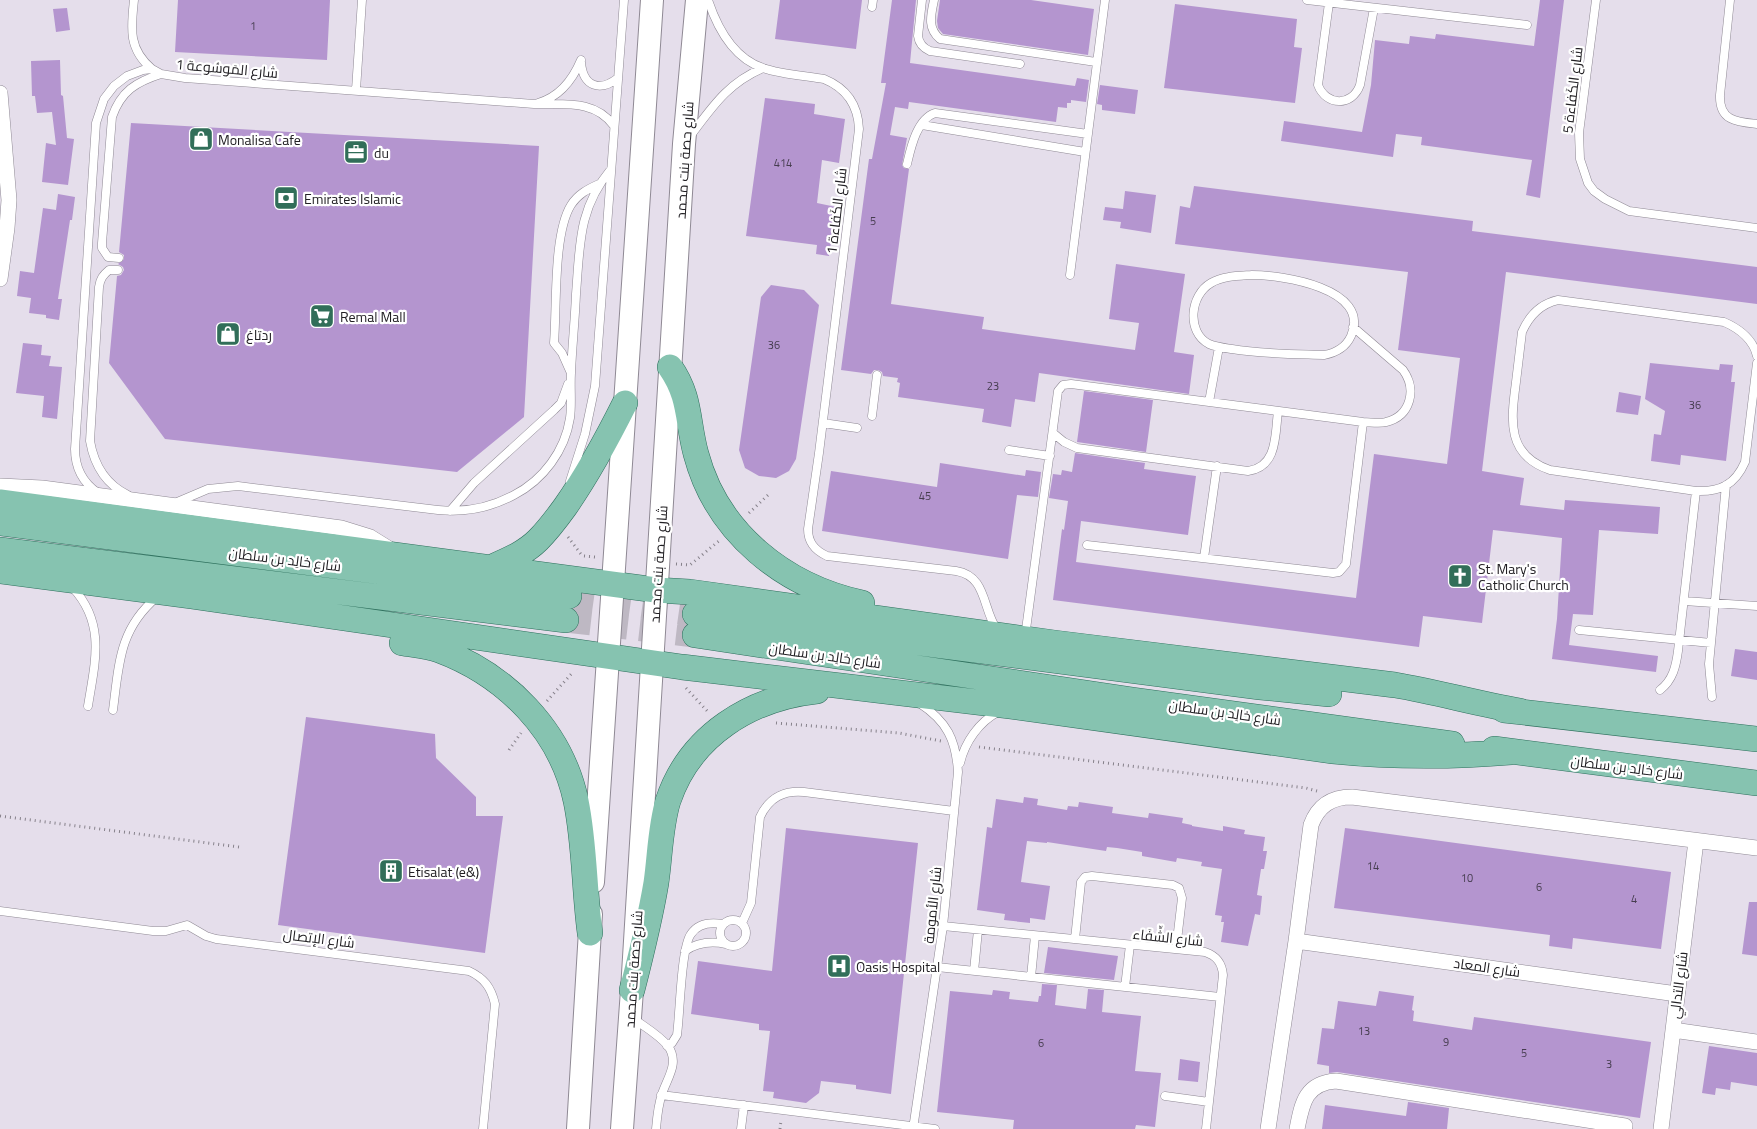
<svg xmlns="http://www.w3.org/2000/svg" width="1757" height="1129" viewBox="0 0 1757 1129" font-family="'Titillium Web',Cairo,sans-serif">
  <rect width="100%" height="100%" fill="#e5deeb"/>
  <path fill="#b495cf" d="M178,0H330L327,60L175,52Z
    M780,0H862L856,49L775,39Z
    M892,0H916L910,63L1075,86L1077,78L1089,80L1086,102L1071,100V103H1067V108L1058,107L1056,122L909,102L908,109L895,107L890,135L907,138L902,165L904,168L909,169L891,304L984,317L982,329L1135,350L1139,323L1109,319L1116,264L1185,274L1174,352L1194,355L1189,394L1039,373L1035,402L1015,399L1011,427L982,422L984,409L898,397L900,383L897,382L898,378L883,376L882,372L878,370H874L871,374L841,370L869,159H872L886,83H881Z
    M940,0H1031L1094,9L1088,55L943,34L938,28L937,21Z
    M1540,0H1564L1540,198L1526,195L1532,160L1421,145L1422,137L1396,134L1393,157L1281,141L1284,121L1362,132L1371,85L1375,40L1409,44L1410,36L1435,39L1436,34L1534,46Z
    M1175,4L1297,19L1294,47L1302,48L1295,103L1164,88Z
    M67,8L70,30L56,32L53,9Z
    M60,60L61,95L63,96L67,138L74,139L68,185L42,182L46,143L56,145L52,112L37,113L35,96H32L31,61Z
    M1100,85L1138,90L1135,114L1102,110V105L1097,104Z
    M765,98L815,104L814,114L845,119L839,163L822,160L817,203L836,207L829,256L816,254L817,245L746,236Z
    M131,123L539,146L524,417L457,472L165,439L109,363L117,276L121,275L124,270L123,267L118,264L124,259V255L119,252Z
    M1194,186L1473,221L1472,231L1757,267V304L1506,272L1482,471L1524,478L1520,505L1564,510L1565,500L1660,507L1658,534L1599,530L1593,615L1573,614L1569,645L1658,656L1656,672L1552,659L1557,619L1562,538L1493,530L1482,623L1423,616L1419,647L1053,600L1062,529L1064,530L1068,501L1049,498L1053,474L1061,475L1062,470L1072,472L1075,453L1145,463L1144,469L1196,476L1188,535L1081,521L1076,562L1356,598L1374,454L1447,464L1460,358L1398,350L1408,272L1175,244L1180,206L1190,208Z
    M1125,191L1156,195L1151,233L1120,228L1121,222L1103,220L1105,207L1123,209Z
    M58,194L75,197L72,220H70L58,299H62L59,320L46,318V315L29,313L31,298L17,296L20,271L34,273L43,208L56,210Z
    M771,285L804,290L819,305L796,459L789,471L776,478L759,476L745,468L739,450L761,297Z
    M23,343L42,345L41,355L51,356L49,366L62,367L57,419L42,417L44,396L16,393Z
    M1650,363L1719,370L1720,364L1733,365L1731,382H1735L1726,461L1681,455L1680,465L1651,461L1654,434L1661,435L1665,411L1645,399Z
    M1084,391L1153,400L1146,452L1077,442Z
    M1619,392L1641,396L1638,415L1616,412Z
    M940,463L1025,476L1026,470L1041,472L1038,497L1017,495L1008,559L822,531L831,471L937,487Z
    M1735,649L1757,652V680L1731,676Z
    M306,717L435,734L436,758L476,797V816H503L485,953L278,925Z
    M1024,797L1038,799L1037,805L1067,810L1068,806L1078,807L1079,802L1113,807L1112,813L1148,818L1149,813L1183,818L1182,823L1192,825V826L1223,831V826L1245,830L1244,834L1265,837L1263,851H1267L1264,869H1261L1257,895L1262,896L1260,915L1255,914L1248,946L1221,942L1224,922H1221L1222,916L1215,915L1222,869L1201,866L1202,862L1177,858L1176,862L1142,856V852L1117,848L1107,847L1106,851L1047,842V843L1027,841L1021,882L1050,886L1045,920L1030,918V923L1004,920L1005,914L977,910L987,827L992,828L996,799L1023,803Z
    M786,828L918,843L891,1094L856,1089V1085L821,1081L819,1093L806,1103L773,1098L774,1092L763,1091L770,1031L759,1030V1024L691,1014L698,961L772,971Z
    M1345,828L1671,872L1661,949L1573,938L1572,949L1549,946L1550,935L1334,908Z
    M1749,902H1757V956L1742,954Z
    M1048,947L1118,956L1114,980L1044,973Z
    M1042,984L1057,985L1055,1005L1086,1009L1088,989L1104,990L1102,1012L1141,1016L1135,1071L1161,1073L1155,1127L1136,1125L1135,1129H1013L1014,1120L937,1112L950,991L992,995L993,990L1010,992L1009,999L1038,1002L1039,996H1041Z
    M1379,991L1414,996L1412,1010L1414,1011L1413,1021L1472,1030L1474,1017L1651,1042L1640,1118L1337,1072L1329,1073V1066L1317,1064L1322,1028L1334,1029L1338,1001L1376,1006Z
    M1709,1046L1757,1053V1086L1731,1082L1730,1090L1716,1088L1715,1095L1702,1093Z
    M1180,1059L1200,1062L1198,1082L1178,1080Z
    M1408,1102L1449,1108L1447,1129H1322L1325,1105L1406,1116Z"/>
  <g fill="none" stroke-linecap="round" stroke-linejoin="round">
    <path stroke="#beb8c3" stroke-width="25" stroke-dasharray="25 12" stroke-linecap="butt" d="M569,596L695,614
      M566,620L695,635"/>
    <defs>
      <path id="service" d="M134,0C131,28 128,49 152,69
        M708,0C717,27 733,58 763,68C780,74 806,76 824,79C846,88 858,105 859,129L819,453L808,529C808,542 814,550 827,556L956,571C987,576 982,608 997,630
        M922,0L918,36C919,44 923,48 930,51L1020,64
        M934,0C931,15 927,28 940,39L1096,62
        M1307,0L1527,25
        M1596,0L1579,133L1580,159L1588,183L1594,191L1605,199L1629,211L1757,228
        M1730,0L1720,95C1719,121 1737,122 1757,124
        M1329,3L1318,85C1326,106 1352,107 1360,85L1374,8
        M872,7L873,0
        M581,62C583,87 600,92 618,78
        M356,90L362,0
        M538,103C559,97 573,79 581,60
        M922,125L1085,152
        M691,135C713,106 728,83 763,68
        M907,164C911,147 917,119 935,113L1088,134
        M119,258L108,257L102,248V243L112,117C121,91 136,82 161,74
        M118,270H109C103,275 100,279 99,287L90,441C94,464 105,484 128,495
        M1070,275L1105,0
        M1252,275C1281,275 1372,288 1351,336C1346,347 1335,353 1324,355C1293,354 1262,354 1232,349C1225,348 1216,347 1209,344C1186,332 1190,295 1211,283C1223,276 1238,276 1252,275Z
        M1757,356C1753,339 1740,329 1724,322L1558,300C1540,304 1529,316 1522,332C1520,349 1518,366 1516,382C1511,420 1506,455 1550,470L1696,491C1720,492 1735,485 1745,462L1757,363
        M570,371L562,353L554,343C557,307 553,234 571,205C578,194 588,189 599,184
        M1209,402L1219,347
        M872,416L877,375
        M823,423L857,428
        M1053,433L1064,442L1077,448L1248,471C1278,467 1275,434 1278,411
        M1009,450L1050,456
        M570,481L585,434L595,386L624,0
        M98,493C82,482 75,468 75,449L96,123L104,99L114,86L127,76L143,70L152,69L161,74L185,78L534,104C563,105 595,99 614,126
        M175,503L208,489L238,486L438,510C466,513 490,508 514,495C543,480 565,451 570,418C572,404 570,388 571,373C572,347 575,320 576,294C580,245 578,209 611,169
        M450,511L474,483L554,410L561,403L568,384
        M1087,545L1333,573L1339,572L1346,564L1363,422
        M1204,558L1217,466
        M73,588C106,624 95,662 88,706
        M1684,601L1757,606
        M1579,630L1711,643
        M1025,637L1058,391L1063,385L1071,384L1363,422C1370,422 1379,424 1386,422C1411,416 1417,389 1403,370L1353,327
        M1660,690C1673,680 1676,666 1678,651L1696,491
        M1712,697L1709,664L1726,485
        M113,710C119,664 119,629 157,597
        M960,763C965,742 979,722 998,712
        M0,911L153,931H166L187,925L206,936L216,939L469,971C484,978 491,987 495,1004L483,1129
        M720 933a13 13 0 1 1 26 0a13 13 0 1 1-26 0Z
        M742,923L751,903L760,817C769,798 783,790 804,792L954,811
        M943,926L1205,952C1217,956 1222,963 1223,975L1206,1129
        M1075,939L1081,882L1085,877L1092,876L1173,885L1179,888L1182,898L1176,949
        M685,951C698,942 711,941 726,944
        M937,967L1220,997
        M974,971L978,930
        M1031,977L1035,936
        M1125,987L1130,945
        M634,1019C645,1027 659,1035 668,1046C680,1063 667,1078 662,1094C658,1105 657,1117 656,1129
        M667,1046L672,1043L677,1035C680,1014 681,947 691,934C698,923 711,922 723,924
        M661,1095L935,1129
        M1165,1096L1209,1102
        M741,1129L744,1105
        M913,1129L943,926L958,772C956,740 947,721 919,703"/>
      <path id="minor" d="M0,93L9,200L7,228L0,279
        M0,486L42,488L341,528L370,537L391,550
        M1296,941L1677,994
        M1673,1030L1757,1042
        M1268,1129L1296,941L1311,825C1318,806 1331,797 1352,797L1757,848
        M1297,1129C1302,1104 1305,1083 1336,1081L1625,1126
        M1661,1129L1696,841"/>
      <path id="secondary" d="M593,882L652,0
        M578,1129L591,914
        M622,1129L632,990L684,144L697,0"/>
      <path id="primary" d="M670,367C691,397 687,421 696,454C717,533 784,586 862,603
        M0,502L656,590L690,592L1055,643L1395,685C1437,692 1478,704 1520,711
        M0,523L569,596
        M0,550L566,620
        M492,567C508,560 525,553 538,540C548,530 557,518 565,507C588,474 607,439 625,403
        M0,571L192,596L682,667L1010,706L1333,751C1393,757 1451,757 1511,752
        M695,614L1260,687L1329,694
        M695,635L1133,700L1452,744
        M402,643C414,645 428,646 439,650C506,675 561,730 576,801C585,844 584,889 590,933
        M1504,710L1757,739
        M1494,749L1757,783
        M632,990C641,955 650,919 656,883C660,856 660,827 668,801C690,735 751,698 817,691"/>
    </defs>
    <use href="#service" stroke="#8f8994" stroke-width="9"/>
    <use href="#minor" stroke="#8f8994" stroke-width="16"/>
    <use href="#secondary" stroke="#8f8994" stroke-width="24"/>
    <use href="#primary" stroke="#2e705d" stroke-width="26"/>
    <path stroke="#86818a" stroke-width="3" stroke-dasharray="1 4" stroke-linecap="butt" d="M749,513L768,495
      M568,537L583,557
      M584,556L595,557
      M676,564L690,565L720,540
      M686,688L709,713
      M547,701L573,672
      M776,723L899,733L941,741
      M979,747L1306,788L1317,791
      M509,750L521,733
      M0,816L239,847
      M780,1129L781,1120"/>
    <use href="#service" stroke="#fff" stroke-width="8"/>
    <use href="#minor" stroke="#fff" stroke-width="15"/>
    <use href="#secondary" stroke="#fff" stroke-width="22"/>
    <use href="#primary" stroke="#86c3b0" stroke-width="25"/>
  </g>
  <defs>
    <symbol id="shop-square" viewBox="-11 -11 22 22"><rect x="-9" y="-9" width="18" height="18" rx="4" fill="#316e59" stroke="#fff"/><path d="M-5-2.5h2.3a2.7 3.5 0 0 1 5.4 0H5L5.5 6h-11ZM-1.5-2.5h3a1.5 2.3 0 0 0-3 0Z" fill="#fff"/></symbol>
    <symbol id="office-square" viewBox="-11 -11 22 22"><rect x="-9" y="-9" width="18" height="18" rx="4" fill="#316e59" stroke="#fff"/><path d="M-6-3h4V-5.5h4V-3h4V5H-6ZM-1-4.5V-3h2v-1.5ZM-6 0V1H6V0Z" fill="#fff"/></symbol>
    <symbol id="bank-square" viewBox="-11 -11 22 22"><rect x="-9" y="-9" width="18" height="18" rx="4" fill="#316e59" stroke="#fff"/><path d="M-6-4H6V4H-6ZM0-2.3a2.3 2.3 0 1 0 0 4.6a2.3 2.3 0 1 0 0-4.6Z" fill="#fff"/></symbol>
    <symbol id="supermarket-square" viewBox="-11 -11 22 22"><rect x="-9" y="-9" width="18" height="18" rx="4" fill="#316e59" stroke="#fff"/><path d="M-6-5.5h2.5l.6 2H6L4.5 2H-2.5L-4.4-4H-6ZM-1.5 3.2a1.3 1.3 0 1 0 .1 0ZM3 3.2a1.3 1.3 0 1 0 .1 0Z" fill="#fff"/></symbol>
    <symbol id="church-square" viewBox="-11 -11 22 22"><rect x="-9" y="-9" width="18" height="18" rx="4" fill="#316e59" stroke="#fff"/><path d="M-1.2-6h2.4v3.5h3.3v2.4h-3.3V6h-2.4V-.1h-3.3v-2.4h3.3Z" fill="#fff"/></symbol>
    <symbol id="building-square" viewBox="-11 -11 22 22"><rect x="-9" y="-9" width="18" height="18" rx="4" fill="#316e59" stroke="#fff"/><path d="M-4-6H4V6H1V3H-1V6H-4ZM-2.5-4.3h1.7v1.8h-1.7ZM.8-4.3h1.7v1.8H.8ZM-2.5-1h1.7V.8h-1.7ZM.8-1h1.7V.8H.8Z" fill="#fff"/></symbol>
    <symbol id="hospital-square" viewBox="-11 -11 22 22"><rect x="-9" y="-9" width="18" height="18" rx="4" fill="#316e59" stroke="#fff"/><path d="M-5-5h3v3.5h4V-5h3V5h-3V1.5h-4V5h-3Z" fill="#fff"/></symbol>
  </defs>
  <g fill-rule="evenodd">
    <use href="#shop-square" x="187" y="125" width="28" height="28"/>
    <use href="#office-square" x="342" y="138" width="28" height="28"/>
    <use href="#bank-square" x="272" y="184" width="28" height="28"/>
    <use href="#supermarket-square" x="308" y="302" width="28" height="28"/>
    <use href="#shop-square" x="214" y="320" width="28" height="28"/>
    <use href="#church-square" x="1446" y="562" width="28" height="28"/>
    <use href="#building-square" x="377" y="857" width="28" height="28"/>
    <use href="#hospital-square" x="825" y="952" width="28" height="28"/>
  </g>
  <g text-anchor="middle" dominant-baseline="central" stroke-width="4.5" stroke-linejoin="round" paint-order="stroke">
    <g font-size="11" fill="#463d4f">
      <text x="253" y="26">1</text>
      <text x="783" y="163">414</text>
      <text x="873" y="221">5</text>
      <text x="774" y="345">36</text>
      <text x="993" y="386">23</text>
      <text x="1695" y="405">36</text>
      <text x="925" y="496">45</text>
      <text x="1373" y="866">14</text>
      <text x="1467" y="878">10</text>
      <text x="1539" y="887">6</text>
      <text x="1634" y="899">4</text>
      <text x="1364" y="1031">13</text>
      <text x="1446" y="1042">9</text>
      <text x="1041" y="1043">6</text>
      <text x="1524" y="1053">5</text>
      <text x="1609" y="1064">3</text>
    </g>
    <g font-size="14" fill="#222024" stroke="#fff">
      <text transform="translate(227 68) rotate(5)">شارع المَوسُوعة 1</text>
      <text transform="translate(1572 90) rotate(-83)">شارع الكَفاءة 5</text>
      <text transform="translate(684 160) rotate(-86)">شارع حصة بنت محمد</text>
      <text transform="translate(836 211) rotate(-83)">شارع الكَفاءة 1</text>
      <text transform="translate(285 559) rotate(7)">شارع خالِد بن سلطان</text>
      <text transform="translate(658 564) rotate(-86)">شارع حصة بنت محمد</text>
      <text transform="translate(825 655) rotate(8)">شارع خالِد بن سلطان</text>
      <text transform="translate(1225 712) rotate(8)">شارع خالِد بن سلطان</text>
      <text transform="translate(1627 767) rotate(7)">شارع خالِد بن سلطان</text>
      <text transform="translate(932 905) rotate(-84)">شارع الأمومة</text>
      <text transform="translate(1168 937) rotate(6)">شارع الشِّفَاء</text>
      <text transform="translate(319 938) rotate(7)">شارع الإتصال</text>
      <text transform="translate(1487 967) rotate(8)">شارع المعاد</text>
      <text transform="translate(633 969) rotate(-86)">شارع حصة بنت محمد</text>
      <text transform="translate(1678 985) rotate(-83)">شارع التدالي</text>
    </g>
    <g font-size="14" fill="#222024" stroke="#fff" text-anchor="start">
      <text x="218" y="139">Monalisa Cafe</text>
      <text x="374" y="152">du</text>
      <text x="304" y="198">Emirates Islamic</text>
      <text x="340" y="316">Remal Mall</text>
      <text x="246" y="334">ردتاغ</text>
      <text x="1478" y="568">St. Mary's<tspan x="1478" dy="16">Catholic Church</tspan></text>
      <text x="408" y="871">Etisalat (e&amp;)</text>
      <text x="856" y="966">Oasis Hospital</text>
    </g>
  </g>
</svg>
